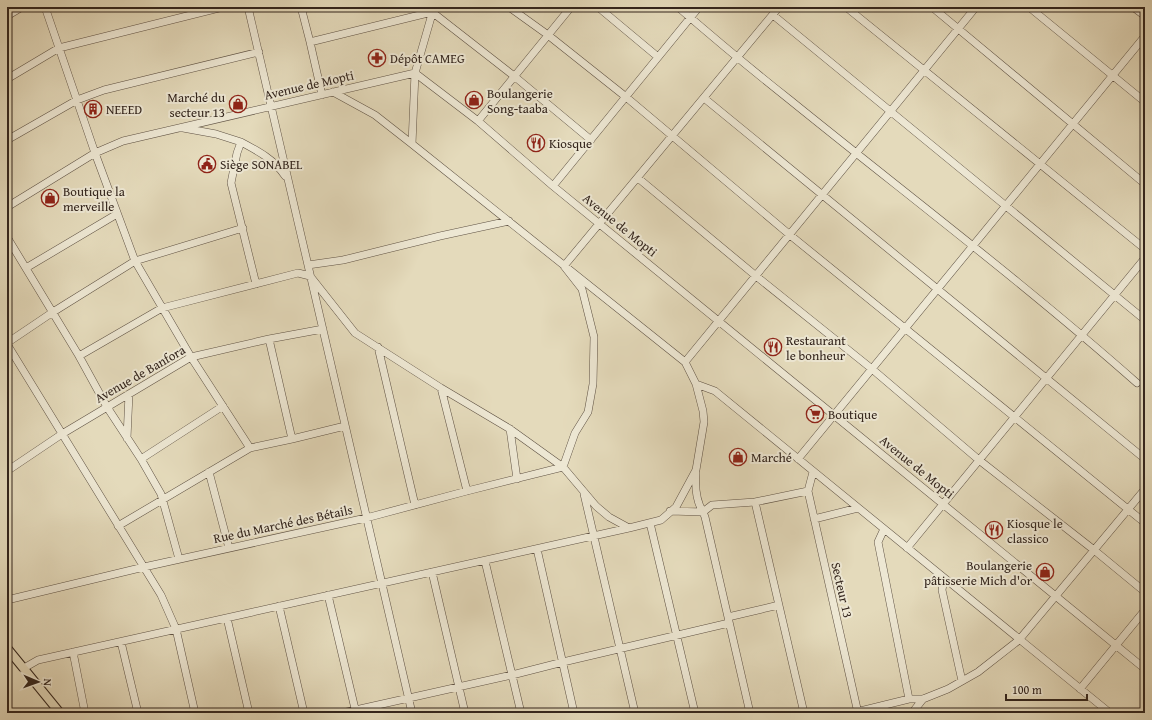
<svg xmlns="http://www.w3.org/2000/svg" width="1152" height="720" viewBox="0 0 1152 720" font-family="'Gentium Book Plus',serif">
  <rect width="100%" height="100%" fill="#e4dabb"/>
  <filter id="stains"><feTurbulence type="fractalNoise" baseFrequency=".005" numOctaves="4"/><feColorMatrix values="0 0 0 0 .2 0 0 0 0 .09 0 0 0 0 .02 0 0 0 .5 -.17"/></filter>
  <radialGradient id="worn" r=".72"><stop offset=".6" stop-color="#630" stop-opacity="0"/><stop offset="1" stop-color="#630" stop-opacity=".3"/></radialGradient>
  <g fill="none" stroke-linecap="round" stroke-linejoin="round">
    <defs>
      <path id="minor" d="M45,7L95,153L135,261L191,357L250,448
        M248,7L412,713
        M301,7L310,42
        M434,7L415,73L412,144L685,362L696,384
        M509,7L548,35L626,97L790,235L1145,523
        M598,7L658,57
        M678,7C715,39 752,70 790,100C906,194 1025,284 1137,383
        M846,7L1145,249
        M932,7L1145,184
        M1029,7L1145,102
        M1133,7L1145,16
        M773,15L1145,320
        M7,16L22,7
        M7,79L59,48L223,7
        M333,92L375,115L412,144
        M322,95L310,42L432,12L514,76L591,140
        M704,98L1145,459
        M478,121L571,7
        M183,128L216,134L241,142
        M7,140L77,100L104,90L259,52
        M638,178L756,276L872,369L979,460L1094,550L1145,592
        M553,186L699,7
        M7,207L95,153L123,141L415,73L478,121L553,186L1145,669
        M7,237L79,356L107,407L141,459L161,494L179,559
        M308,265L343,260L440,236L509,221
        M26,268L117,214
        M256,284L231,183L237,153L241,142C258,151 275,160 285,176
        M269,339L292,439L345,426
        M7,343L53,312L135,261L243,228
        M7,344L161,595L176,629L195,713
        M378,347L415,505
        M79,356L162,308L298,273L310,276L355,333L441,388L510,429L563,467L596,506L609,517L629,528L661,520L676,507L696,470L704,422L703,411L696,384L715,391L1110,713
        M685,362L976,7
        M441,388L467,491
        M510,429L517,479
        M127,438L129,394
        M141,459L223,406
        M798,459L1145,36
        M7,471L62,434L191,357L269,339L323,329
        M209,472L229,548
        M813,472L808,491L858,713
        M696,473C695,486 696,501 703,512L712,505L755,502
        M584,494L635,713
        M670,511L703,512L705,517L750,713
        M814,519L858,508
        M650,523L695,713
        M118,526L250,448L292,439
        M884,529L878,542L909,699
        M907,548L1145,258
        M537,549L574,713
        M485,561L521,713
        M432,572L465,713
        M944,578L942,590L962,681
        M328,595L356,713
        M7,600L144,567L366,518L467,491L563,467L575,433L588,412L593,384L594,337L582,289L564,266L779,7
        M279,606L304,713
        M728,617L779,605
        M227,618L249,713
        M121,642L138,713
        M73,652L85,713
        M24,668L38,660L629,528
        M1080,689L1145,610
        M342,713L512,675L563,662L729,623
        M804,713L755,502L808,491
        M852,713L909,699H923L948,689L978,672L1019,640L1145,489
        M912,713L923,699"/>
      <path id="major" d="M7,648L60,713"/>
    </defs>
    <use href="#minor" stroke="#5f5244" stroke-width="8"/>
    <use href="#major" stroke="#33251d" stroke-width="10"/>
    <use href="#minor" stroke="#ede7d3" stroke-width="7"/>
    <use href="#major" stroke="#e4dabb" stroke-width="8"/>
  </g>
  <defs>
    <symbol id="pharmacy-ring" viewBox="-11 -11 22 22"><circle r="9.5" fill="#ede7d3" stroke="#8f2418" stroke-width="1.5"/><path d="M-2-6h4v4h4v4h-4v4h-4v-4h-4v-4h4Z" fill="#8f2418"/></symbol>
    <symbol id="shop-ring" viewBox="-11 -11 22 22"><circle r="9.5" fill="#ede7d3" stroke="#8f2418" stroke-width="1.5"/><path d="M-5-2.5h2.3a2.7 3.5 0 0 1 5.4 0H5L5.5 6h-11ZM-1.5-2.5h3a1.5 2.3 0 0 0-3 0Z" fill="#8f2418"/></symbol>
    <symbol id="building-ring" viewBox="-11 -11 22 22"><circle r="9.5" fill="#ede7d3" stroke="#8f2418" stroke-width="1.5"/><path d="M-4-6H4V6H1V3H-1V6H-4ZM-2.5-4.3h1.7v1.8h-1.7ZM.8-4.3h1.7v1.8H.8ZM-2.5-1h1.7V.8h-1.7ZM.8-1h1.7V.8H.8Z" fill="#8f2418"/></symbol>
    <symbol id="restaurant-ring" viewBox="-11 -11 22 22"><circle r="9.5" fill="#ede7d3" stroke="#8f2418" stroke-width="1.5"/><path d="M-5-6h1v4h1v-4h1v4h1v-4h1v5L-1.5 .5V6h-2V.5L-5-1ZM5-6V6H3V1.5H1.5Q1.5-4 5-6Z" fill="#8f2418"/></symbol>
    <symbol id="civic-ring" viewBox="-11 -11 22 22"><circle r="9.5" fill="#ede7d3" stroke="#8f2418" stroke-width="1.5"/><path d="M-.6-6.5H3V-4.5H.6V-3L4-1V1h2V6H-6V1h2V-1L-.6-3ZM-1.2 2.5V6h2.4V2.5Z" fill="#8f2418"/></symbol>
    <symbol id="supermarket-ring" viewBox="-11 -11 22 22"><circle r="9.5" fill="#ede7d3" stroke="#8f2418" stroke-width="1.5"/><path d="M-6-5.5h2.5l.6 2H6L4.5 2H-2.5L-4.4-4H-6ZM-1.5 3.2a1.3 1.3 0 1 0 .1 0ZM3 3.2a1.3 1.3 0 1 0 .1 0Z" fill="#8f2418"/></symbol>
  </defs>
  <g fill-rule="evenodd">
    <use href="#pharmacy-ring" x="367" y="48" width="20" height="20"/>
    <use href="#shop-ring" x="464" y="90" width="20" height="20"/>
    <use href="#shop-ring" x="228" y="94" width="20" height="20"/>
    <use href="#building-ring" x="83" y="99" width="20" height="20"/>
    <use href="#restaurant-ring" x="526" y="133" width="20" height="20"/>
    <use href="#civic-ring" x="197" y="154" width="20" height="20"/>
    <use href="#shop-ring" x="40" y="188" width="20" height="20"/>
    <use href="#restaurant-ring" x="763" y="337" width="20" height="20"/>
    <use href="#supermarket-ring" x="805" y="404" width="20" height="20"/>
    <use href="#shop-ring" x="728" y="447" width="20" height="20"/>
    <use href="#restaurant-ring" x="984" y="520" width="20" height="20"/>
    <use href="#shop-ring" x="1035" y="562" width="20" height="20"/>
  </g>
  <g text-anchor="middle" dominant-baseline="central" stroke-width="4" stroke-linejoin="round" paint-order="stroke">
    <g font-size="13" fill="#33251d" stroke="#ede7d3" text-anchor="start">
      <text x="390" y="58">Dépôt CAMEG</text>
      <text x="487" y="93">Boulangerie<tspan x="487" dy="15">Song-taaba</tspan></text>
      <text x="225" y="97" text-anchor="end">Marché du<tspan x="225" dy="15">secteur 13</tspan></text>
      <text x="106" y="109">NEEED</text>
      <text x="549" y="143">Kiosque</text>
      <text x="220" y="164">Siège SONABEL</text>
      <text x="63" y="191">Boutique la<tspan x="63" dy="15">merveille</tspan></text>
      <text x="786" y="340">Restaurant<tspan x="786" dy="15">le bonheur</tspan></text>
      <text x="828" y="414">Boutique</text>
      <text x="751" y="457">Marché</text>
      <text x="1007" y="523">Kiosque le<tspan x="1007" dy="15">classico</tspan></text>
      <text x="1032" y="565" text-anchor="end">Boulangerie<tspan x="1032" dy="15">pâtisserie Mich d'or</tspan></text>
    </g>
    <g font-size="13" fill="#33251d" stroke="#ede7d3">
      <text transform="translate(309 85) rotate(-13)">Avenue de Mopti</text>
      <text transform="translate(620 225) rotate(39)">Avenue de Mopti</text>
      <text transform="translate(140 374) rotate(-30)">Avenue de Banfora</text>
      <text transform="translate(917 467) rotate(39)">Avenue de Mopti</text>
      <text transform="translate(283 524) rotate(-12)">Rue du Marché des Bétails</text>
      <text transform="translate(842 590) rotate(77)">Secteur 13</text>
    </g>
  </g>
  <rect width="1152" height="720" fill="none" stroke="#e4dabb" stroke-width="24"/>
  <rect x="8" y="8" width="1136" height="704" fill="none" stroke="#33251d" stroke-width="2"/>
  <rect x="12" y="12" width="1128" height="696" fill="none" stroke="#33251d"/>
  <g transform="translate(38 682) rotate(92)" stroke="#ede7d3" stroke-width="3" paint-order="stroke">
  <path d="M0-3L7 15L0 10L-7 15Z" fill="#33251d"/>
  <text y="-6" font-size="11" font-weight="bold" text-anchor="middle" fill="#33251d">N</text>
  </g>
  <path d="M1006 694v6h81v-6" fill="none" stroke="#33251d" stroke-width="2"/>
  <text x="1012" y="694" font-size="12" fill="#33251d" stroke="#ede7d3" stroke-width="3" paint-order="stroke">100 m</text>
  <rect width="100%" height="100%" filter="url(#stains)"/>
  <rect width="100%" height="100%" fill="url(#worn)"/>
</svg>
